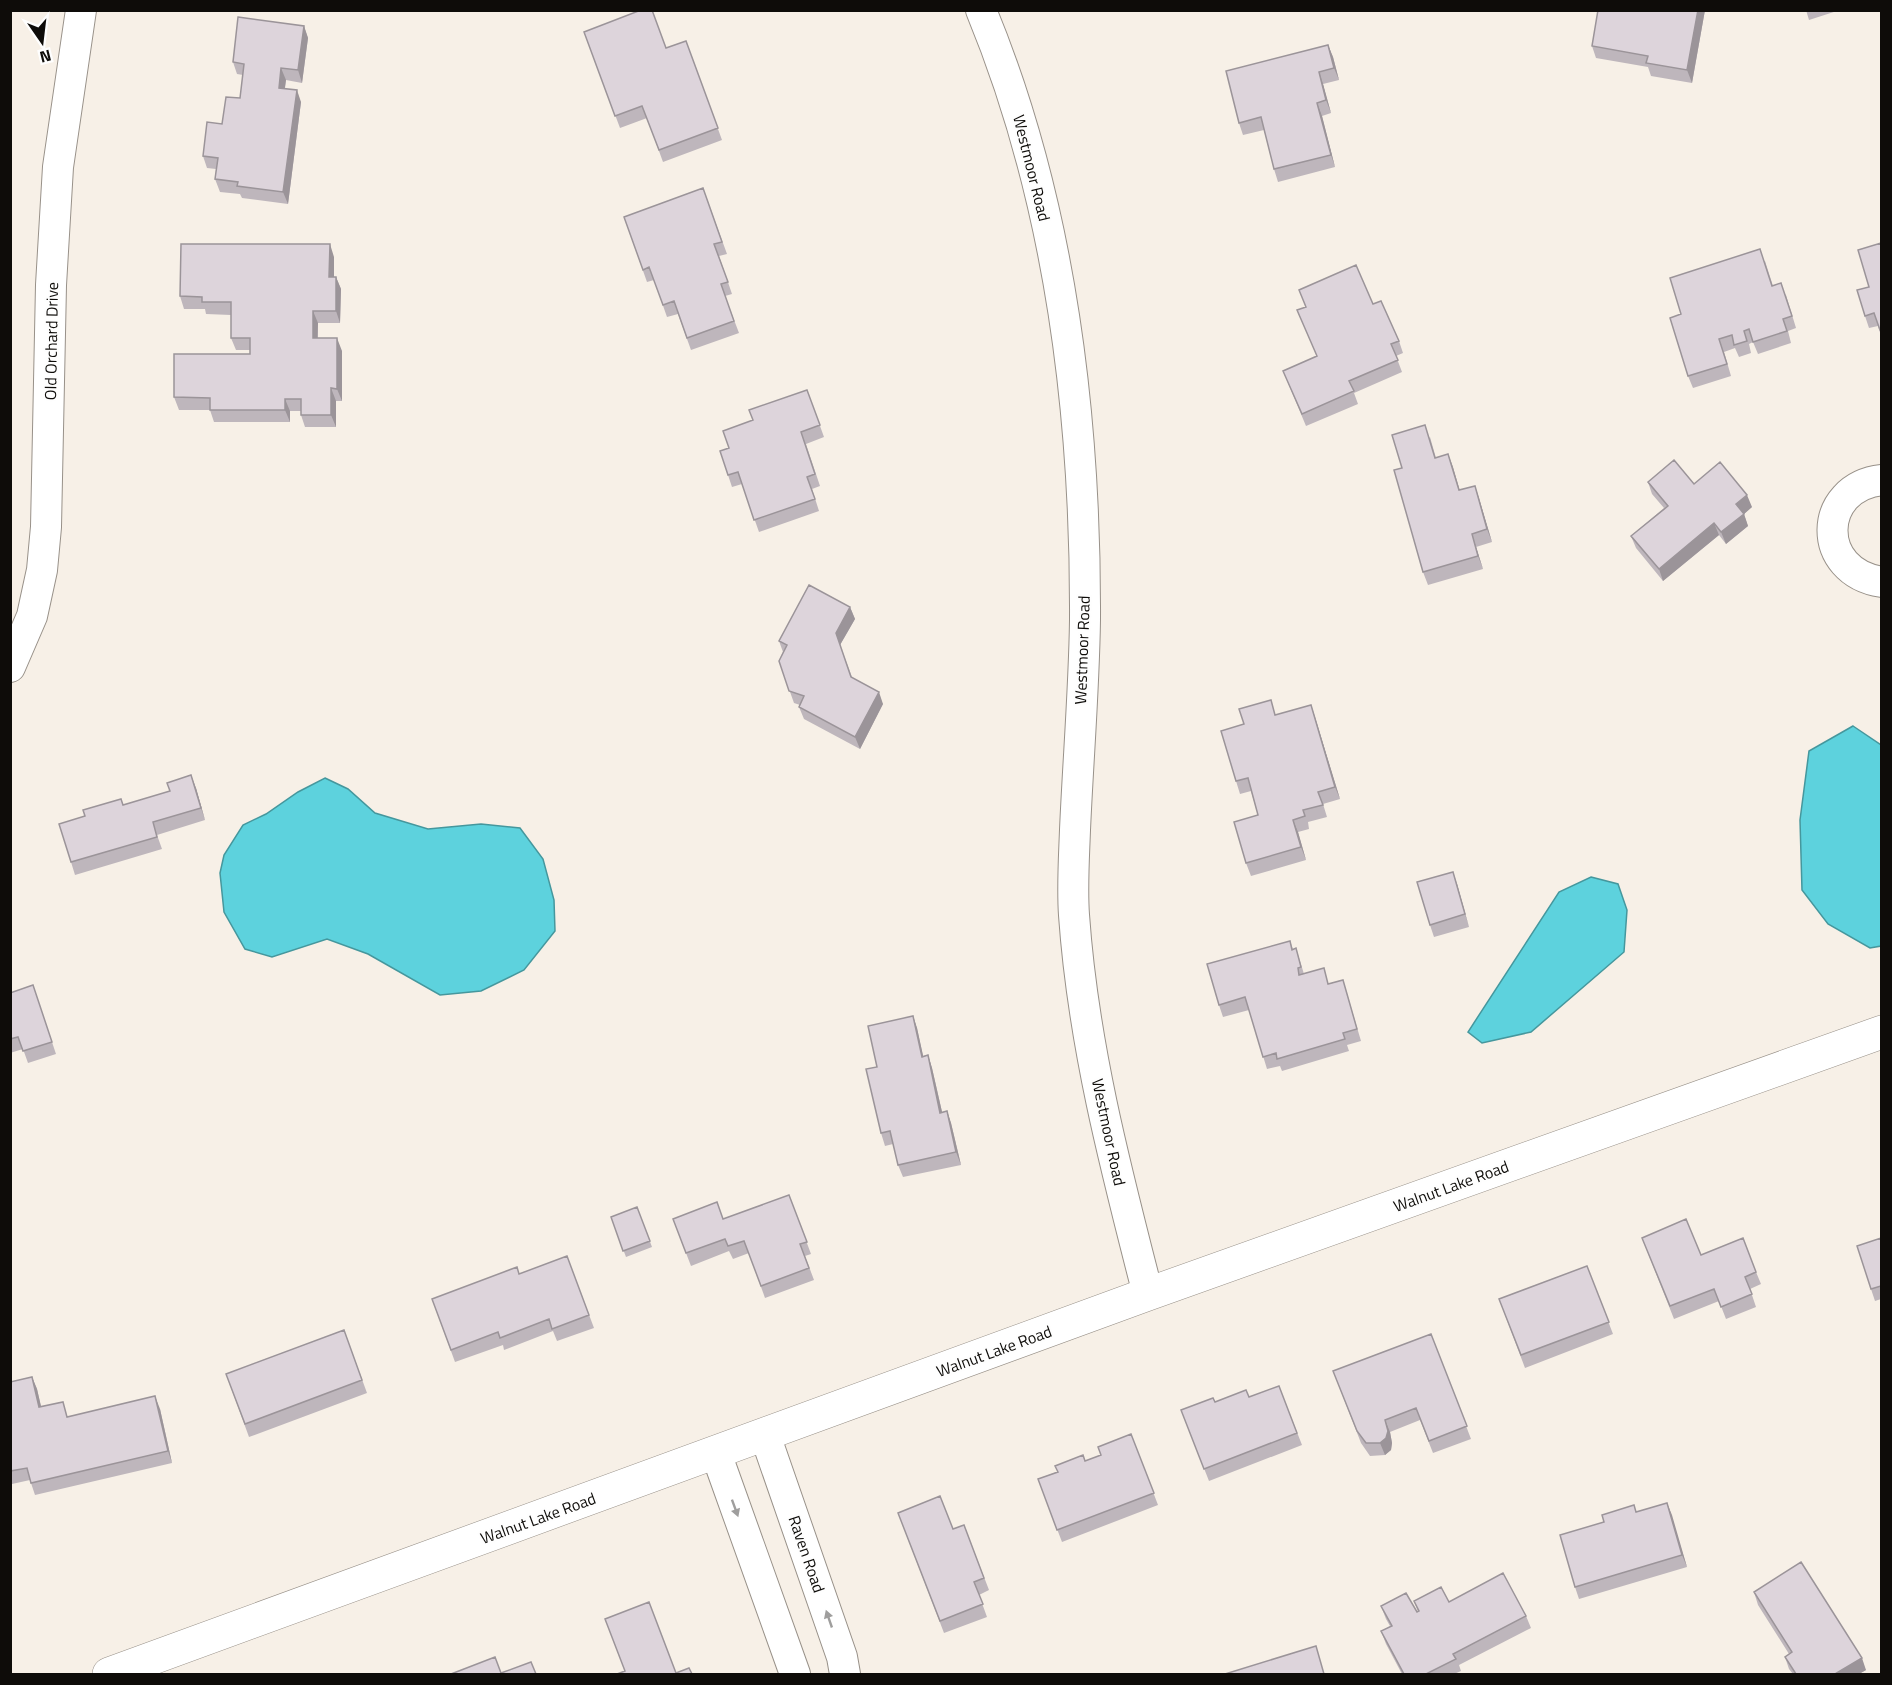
<svg xmlns="http://www.w3.org/2000/svg" width="1892" height="1685" viewBox="0 0 1892 1685" font-family="'Titillium Web',sans-serif">
  <rect width="100%" height="100%" fill="#f7f0e7"/>
  <path fill="#5dd2dd" stroke="#45979d" stroke-width="1.5" d="M1853,726L1881,745V946L1870,948L1828,924L1802,890L1800,820L1809,751Z
    M325,778L348,789L375,813L428,829L481,824L520,828L543,859L554,900L555,931L524,970L481,991L440,995L368,954L327,939L272,957L245,949L224,912L220,873L224,855L243,825L266,814L298,792Z
    M1591,877L1618,884L1627,910L1624,952L1531,1032L1482,1043L1468,1032L1559,892Z"/>
  <g fill="none" stroke-linecap="round" stroke-linejoin="round">
    <defs>
      <path id="minor" d="M981,10C1060,201 1086,416 1085,620C1084,690 1078,761 1075,830C1074,858 1072,887 1074,915C1083,1044 1116,1170 1148,1294
        M1882,480C1817,487 1815,572 1882,582
        M10,667L32,616L42,570L46,527L51,285L58,167L81,10
        M765,1435L842,1657L845,1674
        M716,1453L795,1674"/>
      <path id="tertiary" d="M109,1674L1148,1294L1882,1032"/>
    </defs>
    <use href="#minor" stroke="#989189" stroke-width="32"/>
    <use href="#tertiary" stroke="#989189" stroke-width="34"/>
    <use href="#minor" stroke="#fff" stroke-width="30"/>
    <use href="#tertiary" stroke="#fff" stroke-width="33"/>
  </g>
  <path fill="#beb6bc" d="M1598,10H1705L1692,83L1651,76L1648,67L1596,58L1592,46Z
    M1806,10H1840L1809,20Z
    M304,26L308,38L302,83L286,80L285,88L301,102L288,204L242,198L240,194L220,192L215,179L216,169L207,168L203,156L222,124L240,98L243,75L237,74L233,62Z
    M584,32L666,48L686,41L722,140L663,162L647,118L620,128Z
    M1328,45L1333,57L1339,80L1323,84L1331,113L1322,116L1335,167L1278,182L1274,169L1264,130L1243,135L1239,123Z
    M703,188L727,254L719,256L732,294L725,296L739,333L691,350L678,314L667,317L654,280L647,282L624,217Z
    M1881,243V336L1878,326L1869,328L1865,316L1869,287Z
    M334,257V277H336L341,289L340,323H318V338L342,351V401H336V427H305L301,415V411H290V422H214L210,410H179L174,397L250,354V350H236L231,338V315L206,314L205,309H184L180,296Z
    M1765,261L1773,286L1786,295L1796,328L1788,331L1791,343L1758,354L1753,342L1749,344L1751,353L1739,357L1735,348L1724,352L1731,376L1693,388L1688,376L1681,314Z
    M1299,290L1373,304L1399,341L1403,353L1396,356L1402,372L1354,393L1358,404L1306,426L1283,371L1317,356L1297,310L1306,307Z
    M807,390L824,437L806,444L820,486L812,489L819,511L759,532L742,484L732,487L728,475L729,448L753,420Z
    M1430,437L1436,458L1448,454L1459,490L1475,486L1492,542L1476,547L1483,569L1428,585L1423,572L1402,468Z
    M1648,482L1694,484L1752,507L1744,514L1748,526L1726,544L1719,535L1663,581L1636,548L1631,536L1664,508L1652,494Z
    M850,607L855,619L840,645L852,677L883,704L860,749L804,719L799,707L800,705L794,703L779,661L783,652L779,641Z
    M1311,705L1340,799L1323,804L1327,817L1308,822L1309,829L1298,832L1306,860L1251,876L1246,863L1258,815L1251,791L1240,794L1236,781L1276,715Z
    M196,788L205,820L157,835L162,849L75,875L71,862L121,799L123,805Z
    M1457,884L1469,927L1434,937L1430,925Z
    M1290,941L1293,949L1296,948L1304,974L1329,984L1343,980L1361,1041L1347,1045L1349,1051L1282,1071L1280,1066L1267,1069L1249,1010L1223,1017L1219,1005Z
    M33,985L56,1054L28,1063L23,1049L10,1053V993Z
    M913,1016L917,1028L923,1056L928,1055L932,1068L942,1112L947,1111L951,1123L961,1165L903,1177L898,1165L893,1144L885,1146L881,1133L877,1067Z
    M789,1195L811,1254L805,1256L814,1280L765,1298L749,1253L733,1259L729,1251L691,1266L673,1219H723Z
    M637,1207L652,1247L626,1257L611,1217Z
    M1642,1238L1756,1272L1761,1284L1750,1289L1756,1307L1726,1319L1719,1301L1674,1319Z
    M1881,1238V1299L1875,1301L1871,1289Z
    M567,1256L594,1328L557,1341L553,1331L504,1350L503,1345L455,1362L432,1299L519,1274Z
    M1587,1266L1613,1334L1525,1368L1499,1299Z
    M344,1330L367,1393L249,1437L226,1374Z
    M1431,1334L1471,1439L1433,1453L1420,1420L1390,1432L1392,1443L1391,1450L1385,1455L1370,1456L1361,1443L1333,1371Z
    M32,1377L37,1389L41,1407L68,1417L160,1409L172,1463L35,1495L30,1480L12,1484L10,1480V1382Z
    M1279,1386L1302,1445L1209,1481L1181,1410L1215,1402L1249,1397Z
    M1131,1434L1158,1505L1062,1542L1038,1479L1101,1455Z
    M1667,1503L1687,1567L1579,1599L1575,1587L1636,1512Z
    M898,1513L953,1529L964,1525L989,1590L979,1595L987,1617L944,1633Z
    M1754,1592L1866,1670L1859,1674H1793L1789,1669L1785,1657L1789,1654L1758,1605Z
    M1414,1601L1449,1602L1526,1616L1531,1628L1459,1665L1461,1671L1454,1674H1402L1386,1644L1381,1631L1390,1626L1386,1619L1381,1606L1417,1612H1418Z"/>
  <path fill="#9b9499" d="M1698,10H1705L1692,83L1687,70Z
    M304,26L308,38L302,83L298,70Z
    M1328,45L1333,57L1339,80L1334,68Z
    M281,68L286,80L283,100L279,88Z
    M1319,72L1323,84L1331,113L1326,100Z
    M297,90L301,102L288,204L283,192Z
    M1317,103L1322,116L1335,167L1331,155Z
    M330,244L334,257V289L329,277Z
    M336,277L341,289L340,323L336,311Z
    M313,311L318,323L317,351L313,338Z
    M337,338L342,351V401L337,389Z
    M331,388L336,401V427L331,415Z
    M285,399L290,411V422L285,410Z
    M1448,454L1453,467L1463,502L1459,490Z
    M1475,486L1479,498L1492,542L1487,529Z
    M1747,495L1752,507L1744,514L1748,526L1726,544L1721,532L1736,504Z
    M1714,523L1719,535L1663,581L1659,569Z
    M1472,534L1476,547L1483,569L1478,556Z
    M850,607L855,619L840,645L836,633Z
    M879,692L883,704L860,749L855,737Z
    M1311,705L1315,717L1340,799L1335,787Z
    M191,775L196,788L205,820L201,808Z
    M1293,820L1298,832L1306,860L1301,847Z
    M1453,872L1457,884L1469,927L1465,914Z
    M913,1016L917,1028L926,1069L922,1057Z
    M928,1055L932,1068L945,1125L940,1113Z
    M947,1111L951,1123L961,1165L956,1152Z
    M32,1377L37,1389L44,1419L39,1407Z
    M155,1396L160,1409L172,1463L168,1451Z
    M1385,1420L1390,1432L1392,1443L1391,1450L1385,1455L1380,1443Z
    M1667,1503L1672,1515L1687,1567L1682,1555Z
    M1862,1658L1866,1670L1859,1674H1835Z"/>
  <path fill="#ddd4db" stroke="#9b9499" stroke-width="1.5" d="M641,10H652L666,48L686,41L718,128L659,150L642,106L615,116L584,32Z
    M1598,10H1698L1687,70L1646,63L1648,56L1592,46Z
    M238,17L304,26L298,70L281,68L279,88L297,90L283,192L237,186L238,182L215,179L218,158L203,156L207,122L222,124L226,97L240,98L244,64L233,62Z
    M1328,45L1334,68L1319,72L1326,100L1317,103L1331,155L1274,169L1261,117L1239,123L1226,71Z
    M703,188L722,242L714,244L728,282L721,284L734,321L687,338L674,301L663,305L649,267L643,270L624,217Z
    M1881,243V330H1880L1874,313L1865,316L1857,290L1869,287L1858,250Z
    M181,244H330L329,277H336V311H313V338H337V389L331,388V415H301V399H285V410H210V398L174,397V354H250V338H231V302H202V297L180,296Z
    M1760,249L1772,286L1781,283L1792,316L1783,319L1787,331L1753,342L1749,329L1744,331L1747,341L1734,345L1732,335L1719,339L1727,364L1688,376L1670,318L1681,314L1670,278Z
    M1356,265L1373,304L1381,301L1399,341L1391,344L1398,360L1349,381L1354,391L1302,414L1283,371L1317,356L1297,310L1306,307L1299,290Z
    M807,390L820,425L801,432L815,474L807,477L815,499L754,520L738,472L728,475L720,451L729,448L723,431L753,420L749,410Z
    M1425,425L1435,458L1448,454L1459,490L1475,486L1487,529L1472,534L1478,556L1423,572L1394,470L1402,468L1392,435Z
    M1674,460L1694,484L1720,462L1747,495L1736,504L1744,514L1721,532L1714,523L1659,569L1631,536L1668,506L1648,482Z
    M809,585L850,607L836,633L851,677L879,692L855,737L799,707L804,696L789,691L779,661L787,645L779,641Z
    M1271,700L1275,715L1311,705L1335,787L1318,792L1323,805L1303,810L1305,816L1293,820L1301,847L1246,863L1234,822L1258,815L1248,778L1236,781L1221,731L1244,724L1239,709Z
    M191,775L201,808L153,822L157,837L71,862L59,824L85,816L83,810L121,799L123,805L170,791L167,783Z
    M1453,872L1465,914L1430,925L1417,882Z
    M1290,941L1292,950L1296,948L1301,967L1298,968L1299,975L1324,968L1328,984L1343,980L1357,1029L1343,1033L1345,1039L1277,1059L1276,1053L1263,1057L1245,997L1219,1005L1207,964Z
    M33,985L52,1042L23,1051L18,1037L10,1039V993Z
    M913,1016L922,1057L928,1055L940,1113L947,1111L956,1152L898,1165L890,1131L881,1133L866,1069L877,1067L868,1026Z
    M789,1195L807,1242L800,1244L809,1268L761,1286L744,1241L728,1246L725,1239L686,1253L673,1219L717,1202L723,1219Z
    M637,1207L650,1241L623,1251L611,1217Z
    M1686,1219L1701,1255L1743,1238L1756,1272L1745,1277L1752,1294L1721,1307L1714,1289L1670,1306L1642,1238Z
    M1881,1238V1286L1871,1289L1857,1246Z
    M567,1256L589,1315L552,1329L549,1319L500,1338L498,1332L451,1350L432,1299L517,1267L519,1274Z
    M1587,1266L1609,1322L1521,1355L1499,1299Z
    M344,1330L362,1380L245,1424L226,1374Z
    M1431,1334L1467,1426L1429,1441L1416,1408L1385,1420L1388,1431L1386,1438L1380,1443H1366L1357,1431L1333,1371Z
    M32,1377L39,1407L63,1402L67,1417L155,1396L168,1451L31,1483L27,1468L10,1471V1382Z
    M1279,1386L1297,1433L1204,1469L1181,1410L1213,1398L1215,1402L1246,1390L1249,1397Z
    M1131,1434L1154,1493L1057,1530L1038,1479L1058,1472L1055,1466L1083,1455L1085,1461L1101,1455L1098,1447Z
    M940,1496L953,1529L964,1525L984,1578L974,1582L983,1604L940,1621L898,1513Z
    M1667,1503L1682,1555L1575,1587L1560,1535L1604,1522L1602,1515L1634,1505L1636,1512Z
    M1801,1562L1862,1658L1835,1674H1796L1785,1657L1792,1652L1754,1592Z
    M1503,1573L1526,1616L1453,1654L1456,1659L1426,1674H1404L1381,1631L1392,1626L1381,1606L1406,1593L1417,1612L1419,1611L1414,1601L1441,1587L1449,1602Z
    M649,1602L676,1673L689,1668L692,1674H617L625,1671L605,1619Z
    M1316,1646L1324,1674H1225Z
    M495,1657L501,1673L531,1662L536,1674H451Z"/>
  <defs><path id="oneway-solid" d="M-6-.8H1V-3.2L6.5 0L1 3.2V.8H-6Z" transform="scale(1.5)"/></defs>
  <g fill="#9f9e9d">
    <use href="#oneway-solid" transform="translate(735 1508) rotate(70)"/>
    <use href="#oneway-solid" transform="translate(829 1619) rotate(-109)"/>
  </g>
  <g text-anchor="middle" dominant-baseline="central" stroke-width="4.5" stroke-linejoin="round" paint-order="stroke">
    <g font-size="16" fill="#0e0c09" stroke="#fefefe">
      <text transform="translate(1032 168) rotate(76)">Westmoor Road</text>
      <text transform="translate(51 341) rotate(-89)">Old Orchard Drive</text>
      <text transform="translate(1082 650) rotate(-88)">Westmoor Road</text>
      <text transform="translate(1109 1132) rotate(78)">Westmoor Road</text>
      <text transform="translate(1451 1186) rotate(-20)">Walnut Lake Road</text>
      <text transform="translate(994 1351) rotate(-20)">Walnut Lake Road</text>
      <text transform="translate(538 1518) rotate(-20)">Walnut Lake Road</text>
      <text transform="translate(807 1554) rotate(71)">Raven Road</text>
    </g>
  </g>
  <rect width="1892" height="1685" fill="none" stroke="#0e0c09" stroke-width="24"/>
  <g transform="translate(42 42) rotate(166)" stroke="#fefefe" stroke-width="4.5" paint-order="stroke">
  <path d="M0-4.5L10 22L0 15L-10 22Z" fill="#0e0c09"/>
  <text y="-9" font-size="16" font-weight="bold" text-anchor="middle" fill="#0e0c09">N</text>
  </g>
</svg>
